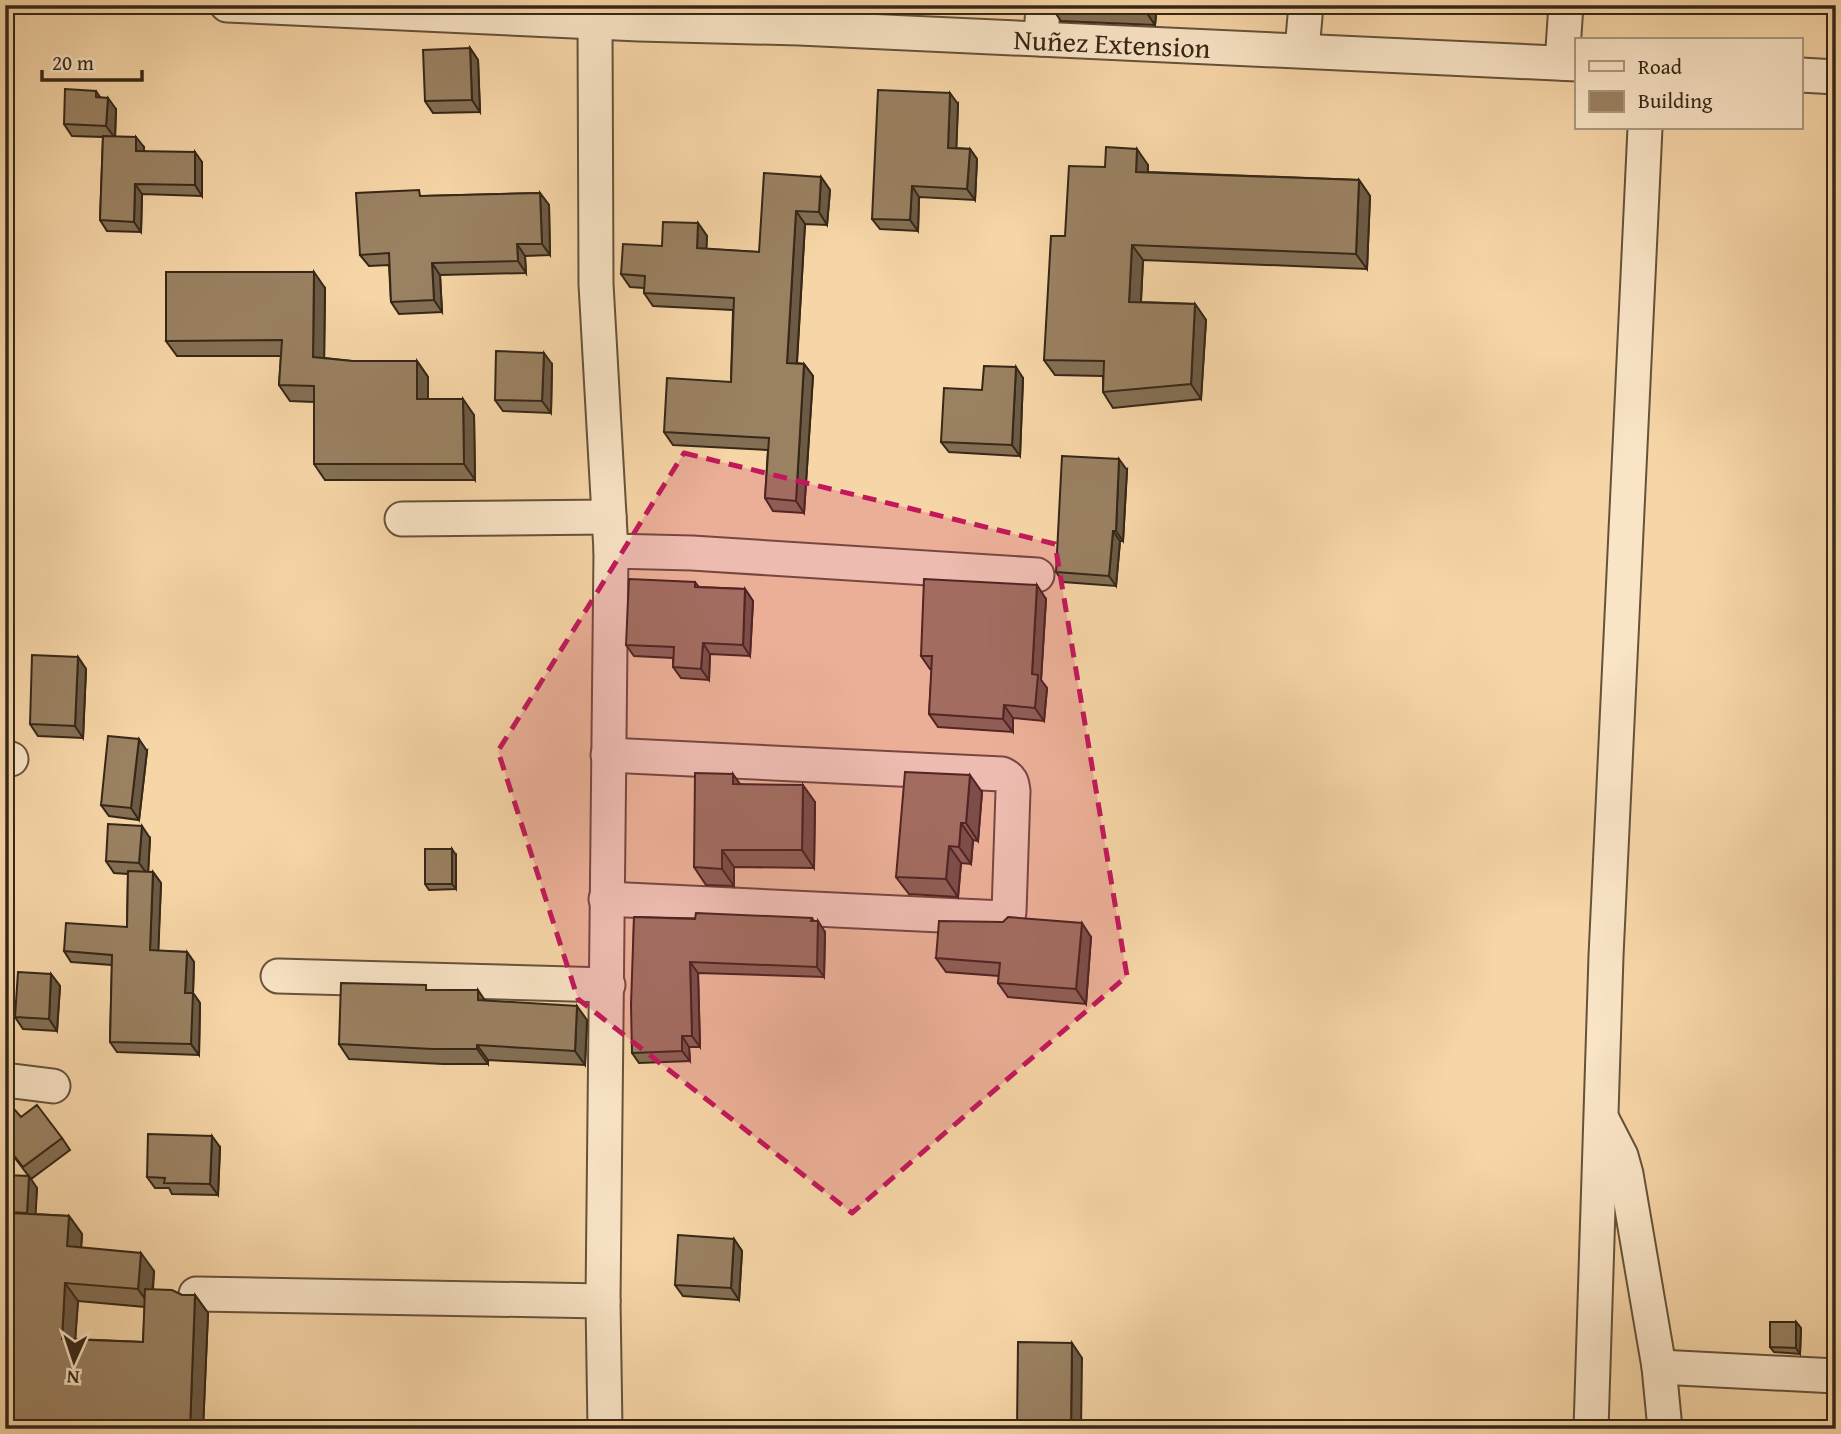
<svg xmlns="http://www.w3.org/2000/svg" width="1841" height="1434" viewBox="0 0 1841 1434" font-family="'Gentium Book Plus',serif">
  <rect width="100%" height="100%" fill="#f6d5a7"/>
  <filter id="stains"><feTurbulence type="fractalNoise" baseFrequency=".00286" numOctaves="4"/><feColorMatrix values="0 0 0 0 .2 0 0 0 0 .09 0 0 0 0 .02 0 0 0 .5 -.17"/></filter>
  <radialGradient id="worn" r=".72"><stop offset=".6" stop-color="#630" stop-opacity="0"/><stop offset="1" stop-color="#630" stop-opacity=".3"/></radialGradient>
  <g fill="none" stroke-linecap="round" stroke-linejoin="round">
    <defs>
      <g id="minor">
        <path id="s1" d="M227,5L639,24L799,28L1577,64"/>
        <path d="M595,22L596,284L611,551L603,1301L605,1429"/>
        <path d="M1041,39L1043,5"/>
        <path d="M1302,50L1306,5"/>
        <path d="M1562,63L1566,5"/>
        <path d="M1801,75L1836,77"/>
        <path d="M402,519L609,517"/>
        <path d="M611,551L692,553L1037,575"/>
        <path d="M5,759H11"/>
        <path d="M606,899L1003,918L1009,912L1013,791C1012,782 1011,778 1002,774L608,755"/>
        <path d="M278,976L608,985"/>
        <path d="M5,1080L53,1086"/>
        <path d="M1603,1121L1621,1156L1626,1174L1659,1367L1665,1429"/>
        <path d="M196,1294L603,1301"/>
        <path d="M1659,1367L1836,1376"/>
        <path d="M1591,1429L1606,956L1645,128"/>
      </g>
    </defs>
    <use href="#minor" stroke="#66523b" stroke-width="37"/>
    <use href="#minor" stroke="#f9e4c6" stroke-width="33"/>
  </g>
  <path fill="#846f54" stroke="#362717" stroke-width="2" fill-rule="evenodd" d="M994,5H1024V8Z
    M1050,5H1157L1155,25L1061,21Z
    M470,48L478,60L480,112L433,113L425,101Z
    M96,91L100,97L116,109L115,137L144,147L143,151L202,162V196L142,194L141,232L107,231L100,220L103,137L72,136L64,124Z
    M958,104L956,148L970,149L977,159L975,200L919,197L918,231L880,229L872,219Z
    M1148,165V172L1359,180L1370,196L1367,269L1143,260L1141,302L1195,304L1206,320L1201,399L1113,408L1103,392V376L1055,375L1044,360L1105,167Z
    M821,177L830,190L827,225L805,224L797,363L804,364L813,376L804,513L773,511L765,498L768,450L673,445L664,432L731,382L733,310L653,306L644,293V288L630,287L621,274L698,223L707,236L706,249L759,252Z
    M540,193L549,205L550,255L525,256L526,273L440,275L442,312L399,314L391,302L389,265L369,266L360,255L424,196Z
    M325,288L324,358L352,361H417L428,377V399L474,415L475,480H325L314,464V402L290,401L279,385L281,356H177L166,341Z
    M552,364L551,413L503,411L495,400Z
    M1023,378L1020,456L949,452L941,442L982,390Z
    M1127,470L1123,541H1120L1116,586L1063,582L1056,572Z
    M695,582L699,587L745,589L753,601L750,656L710,654L709,680L681,678L673,667V658L634,656L626,645Z
    M1046,599L1041,680L1047,688L1044,721L1013,718V732L938,727L929,714L932,669H930L921,656Z
    M78,657L86,669L83,738L38,736L30,724Z
    M147,751L139,820L109,816L101,805Z
    M740,784L815,802L814,868L734,867V886L706,885L694,867Z
    M982,792L978,841L973,840L971,864L961,863L958,897L909,894L896,877Z
    M150,838L148,872H153L161,883L158,951L187,952L194,962L193,993L200,1003L199,1055L117,1052L110,1042L112,965L71,962L64,951L127,927L128,874L114,873L106,861Z
    M456,855V889L429,890L425,884Z
    M634,917L814,921L825,932L824,977L698,973L700,1047H689L690,1061L639,1063L632,1053Z
    M1091,937L1086,1004L1008,997L998,983L999,976L946,972L936,958Z
    M51,974L60,986L57,1031L23,1029L15,1017Z
    M430,990L587,1020L585,1065L488,1060V1064H443L349,1059L339,1044Z
    M5,1117H21L62,1138L70,1150L31,1179L5,1145Z
    M220,1147L218,1195L172,1194L169,1188H155L147,1177Z
    M5,1175L37,1188L35,1214L69,1216L82,1234L81,1248L154,1271L153,1290L182,1295H195L208,1313L203,1429H5L9,1223H5ZM78,1301L145,1307L143,1342L75,1339Z
    M734,1239L742,1251L739,1300L683,1296L675,1285Z
    M1796,1322L1801,1328L1800,1354L1774,1352L1770,1347Z"/>
  <path fill="#6c5a45" stroke="#362717" stroke-width="2" d="M1144,5H1157L1155,25L1144,9Z
    M470,48L478,60L480,112L472,100Z
    M950,93L958,104L956,159L948,148Z
    M108,98L116,109L115,138L106,126Z
    M136,137L144,147L143,161L136,151Z
    M970,149L977,159L975,200L967,189Z
    M1137,149L1148,165L1147,187L1136,172Z
    M195,152L202,162V196L195,185Z
    M821,177L830,190L827,225L819,212Z
    M1359,180L1370,196L1367,269L1356,254Z
    M135,184L142,194L141,232L134,222Z
    M912,186L919,197L918,231L910,220Z
    M540,193L549,205L550,255L542,244Z
    M796,211L805,224L796,376L787,363Z
    M698,223L707,236L706,261L697,248Z
    M517,244L525,256L526,273L518,261Z
    M1132,245L1143,260L1140,317L1129,302Z
    M432,263L440,275L442,312L434,300Z
    M314,272L325,288L324,373L313,357Z
    M1195,304L1206,320L1201,399L1191,384Z
    M544,353L552,364L551,413L542,401Z
    M417,361L428,377V415L417,399Z
    M804,364L813,376L804,513L796,501Z
    M1016,367L1023,378L1020,456L1012,445Z
    M463,399L474,415L475,480L464,464Z
    M1119,459L1127,470L1123,541L1116,531Z
    M1113,531L1120,541L1116,586L1109,576Z
    M1037,585L1046,599L1041,680L1047,688L1044,721L1035,708L1032,674Z
    M745,589L753,601L750,656L743,645Z
    M703,643L710,654L709,680L701,669Z
    M78,657L86,669L83,738L75,726Z
    M1004,705L1013,718V732L1003,719Z
    M139,739L147,751L139,820L131,808Z
    M733,774L745,791L733,784Z
    M970,775L982,792L978,841L966,823Z
    M803,785L815,802L814,868L802,850Z
    M961,823L973,840L971,864L959,847Z
    M142,826L150,838L148,875L139,863Z
    M949,846L961,863L958,897L946,879Z
    M452,849L456,855V889L452,884Z
    M722,850L734,867V886L722,869Z
    M153,872L161,883L158,961L150,950Z
    M812,918L818,927V921L825,932L824,977L817,967Z
    M1082,923L1091,937L1086,1004L1076,989Z
    M187,952L194,962L193,993L200,1003L199,1055L191,1044L185,993Z
    M690,962L698,973L700,1047L692,1036Z
    M51,974L60,986L57,1031L49,1019Z
    M478,990L488,1005L478,1000Z
    M577,1006L587,1020L585,1065L575,1051Z
    M682,1036L689,1047L690,1061L682,1051Z
    M477,1045L488,1060V1064L477,1049Z
    M212,1136L220,1147L218,1195L210,1184Z
    M29,1176L37,1188L35,1225L27,1213Z
    M69,1216L82,1234L80,1265L67,1246Z
    M734,1239L742,1251L739,1300L731,1288Z
    M141,1253L154,1271L151,1307L138,1289Z
    M65,1283L78,1301L74,1357L62,1339Z
    M195,1295L208,1313L203,1429H190Z
    M1796,1322L1801,1328L1800,1354L1796,1348Z
    M1072,1343L1082,1358L1081,1429H1071Z"/>
  <path fill="#9a8162" stroke="#362717" stroke-width="2" d="M1063,5H1144V9Z
    M470,48L472,100L425,101L423,50Z
    M65,89L96,91V97L108,98L106,126L64,124Z
    M878,90L950,93L948,148L970,149L967,189L912,186L910,220L872,219Z
    M103,136L136,137V151L195,152V185L135,184L134,222L100,220Z
    M1106,147L1137,149L1136,172L1359,180L1356,254L1132,245L1129,302L1195,304L1191,384L1103,392L1104,361L1044,360L1051,236H1065L1069,166L1105,167Z
    M764,173L821,177L819,212L796,211L787,363L804,364L796,501L765,498L769,438L664,432L667,378L731,382L734,298L644,293L645,276L621,274L623,244L662,246L663,222L698,223L697,248L759,252Z
    M419,190L420,196L540,193L542,244H517L518,261L432,263L434,300L391,302L389,253L360,255L356,193Z
    M166,272H314L313,357L352,361H417V399H463L464,464H314V386L279,385L282,340L166,341Z
    M496,351L544,353L542,401L495,400Z
    M984,366L1016,367L1012,445L941,442L944,388L982,390Z
    M1062,456L1119,459L1116,531H1113L1109,576L1056,572Z
    M629,579L695,582V587L745,589L743,645L703,643L701,669L673,667L674,647L626,645Z
    M924,579L1037,585L1032,674L1038,675L1035,708L1004,705L1003,719L929,714L932,656H921Z
    M32,655L78,657L75,726L30,724Z
    M108,736L139,739L131,808L101,805Z
    M905,772L970,775L966,823H961L959,847L949,846L946,879L896,877Z
    M695,773L733,774V784L803,785L802,850H722V869L694,867Z
    M108,824L142,826L139,863L106,861Z
    M425,849H452V884H425Z
    M128,871L153,872L150,950L187,952L185,993H193L191,1044L110,1042L112,955L64,951L66,923L127,927Z
    M696,913L812,918L811,921H818L817,967L690,962L692,1036H682V1051L632,1053L631,1005L634,917L695,919Z
    M1008,917L1082,923L1076,989L998,983L1000,963L936,958L939,921L1003,922Z
    M18,972L51,974L49,1019L15,1017Z
    M341,983L426,985V990H478V1000L577,1006L575,1051L477,1045V1049H432L339,1044Z
    M37,1105L62,1138L23,1167L5,1144V1117L15,1110L21,1117Z
    M148,1134L212,1136L210,1184L164,1183L165,1178L147,1177Z
    M5,1175L29,1176L27,1213L5,1212Z
    M10,1213L69,1216L67,1246L141,1253L138,1289L65,1283L62,1339L143,1342L145,1289L172,1290L182,1295H195L190,1429H5V1290Z
    M678,1235L734,1239L731,1288L675,1285Z
    M1770,1322H1796V1348L1770,1347Z
    M1018,1342L1072,1343L1071,1429H1017Z"/>
  <path fill="#c2185b" fill-opacity="0.2" stroke="#c2185b" stroke-width="5" stroke-dasharray="14 9" stroke-linejoin="round" d="M684,453L1055,544L1127,976L852,1213L578,999L498,751Z"/>
  <g text-anchor="middle" dominant-baseline="central" stroke-width="7" stroke-linejoin="round" paint-order="stroke">
    <g font-size="28" fill="#362717" stroke="#f9e4c6">
      <text stroke="none"><textPath href="#s1" startOffset="886">Nuñez Extension</textPath></text>
    </g>
  </g>
  <rect width="1841" height="1434" fill="none" stroke="#f6d5a7" stroke-width="28"/>
  <rect x="7" y="7" width="1827" height="1420" fill="none" stroke="#362717" stroke-width="3.5"/>
  <rect x="14" y="14" width="1813" height="1406" fill="none" stroke="#362717" stroke-width="2"/>
  <rect x="1575" y="38" width="228" height="91" fill="#f9e4c6" stroke="#ab9880" stroke-width="2"/>
  <rect x="1589" y="61" width="35" height="10" fill="#f9e4c6" stroke="#ab9880" stroke-width="2"/>
  <text x="1638" y="74" font-size="21" fill="#362717">Road</text>
  <rect x="1589" y="91" width="35" height="21" fill="#9a8162" stroke="#ab9880" stroke-width="2"/>
  <text x="1638" y="108" font-size="21" fill="#362717">Building</text>
  <g transform="translate(74 1361) rotate(183)" stroke="#f9e4c6" stroke-width="5" paint-order="stroke">
  <path d="M0-5L12 26L0 18L-12 26Z" fill="#362717"/>
  <text y="-10" font-size="19" font-weight="bold" text-anchor="middle" fill="#362717">N</text>
  </g>
  <path d="M42 70v10h100v-10" fill="none" stroke="#362717" stroke-width="3.5"/>
  <text x="52" y="70" font-size="21" fill="#362717" stroke="#f9e4c6" stroke-width="5" paint-order="stroke">20 m</text>
  <rect width="100%" height="100%" filter="url(#stains)"/>
  <rect width="100%" height="100%" fill="url(#worn)"/>
</svg>
